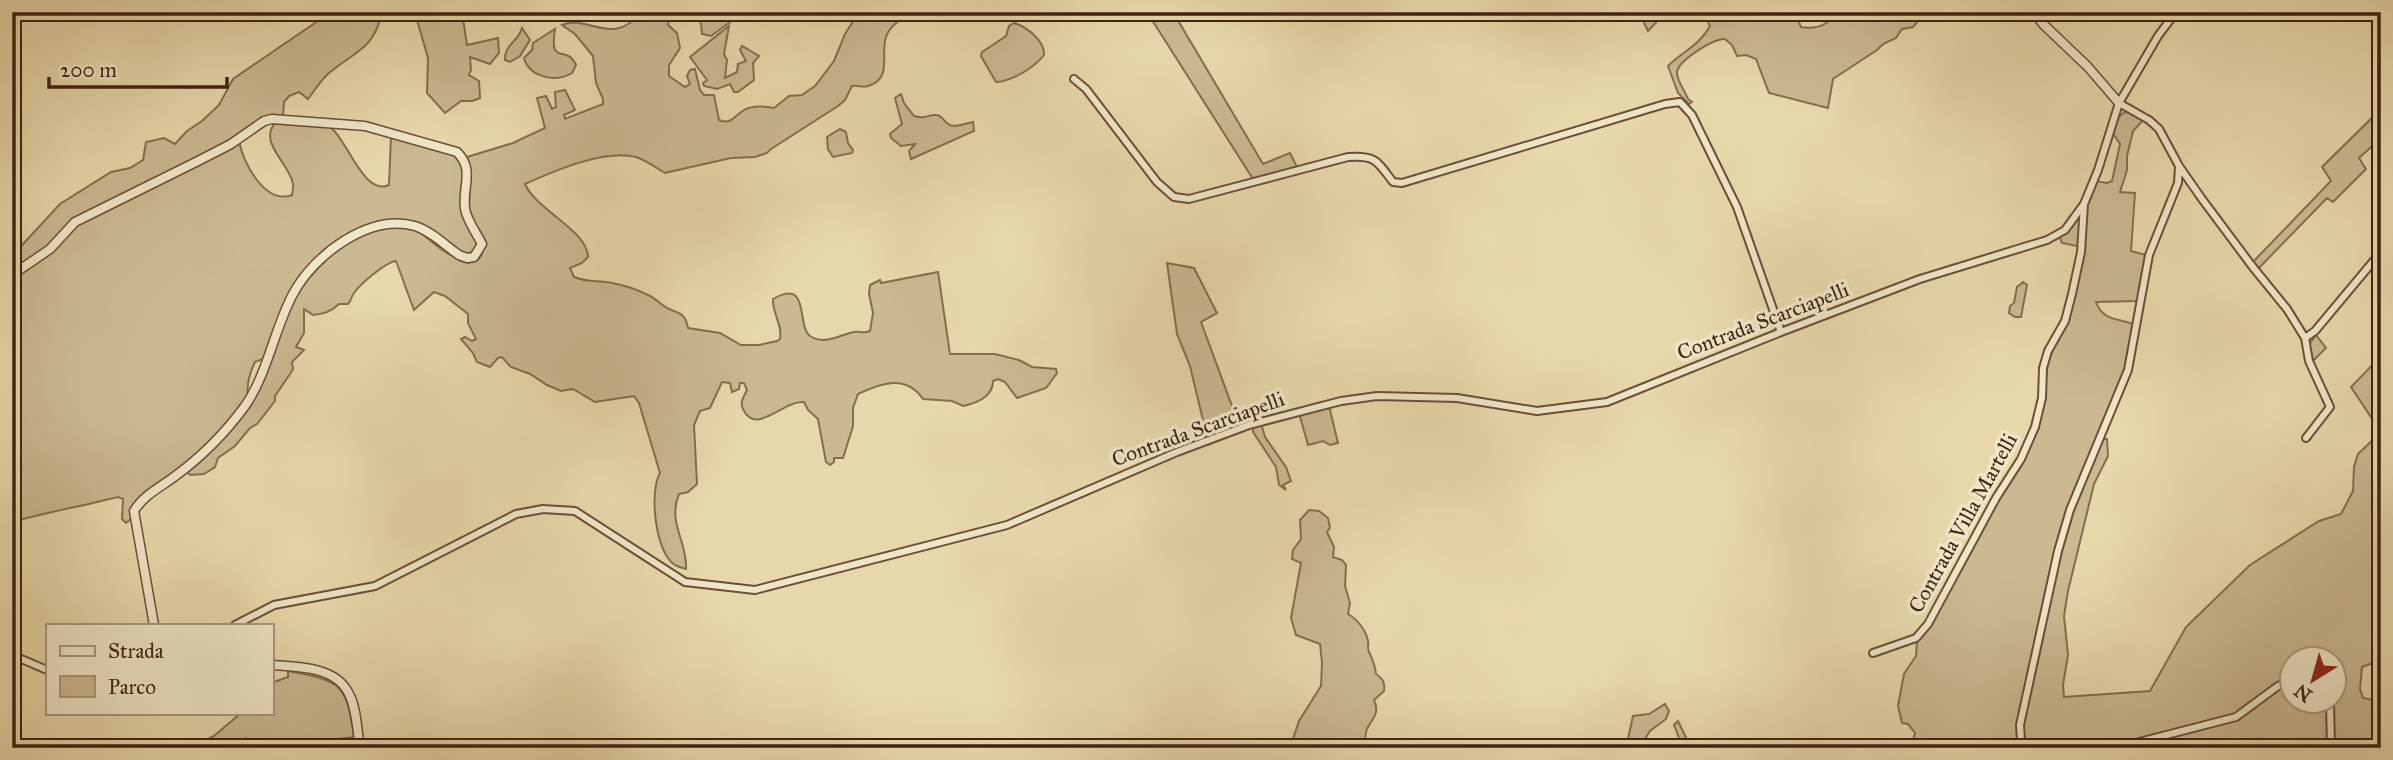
<svg xmlns="http://www.w3.org/2000/svg" width="2393" height="760" viewBox="0 0 2393 760" font-family="'IM FELL Great Primer',serif">
  <rect width="100%" height="100%" fill="#e7d8ab"/>
  <filter id="stains"><feTurbulence type="fractalNoise" baseFrequency=".00286" numOctaves="4"/><feColorMatrix values="0 0 0 0 .2 0 0 0 0 .09 0 0 0 0 .02 0 0 0 .5 -.17"/></filter>
  <radialGradient id="worn" r=".72"><stop offset=".6" stop-color="#630" stop-opacity="0"/><stop offset="1" stop-color="#630" stop-opacity=".3"/></radialGradient>
  <path fill="#cab991" stroke="#846e50" stroke-width="2" fill-rule="evenodd" d="M331,12H382C374,50 355,51 329,73C320,81 315,90 308,99L299,92L289,96L284,102L283,116L273,117L241,137L76,221L62,236L12,274V256L60,204L111,172L130,168L143,160L146,142L164,138L175,144L187,131L202,121L219,105L233,79Z
    M419,12H462L467,45L498,38L499,53L490,64L470,57L471,70L469,75L479,81L480,98L472,101H461L445,113L427,93L428,58L415,13Z
    M641,12H670L668,25L677,33L680,48L669,65V76L685,87L690,84L687,76L690,70L695,69L700,90L704,95H714L719,120C731,125 734,116 744,110C753,105 764,106 774,108L789,96L802,95L815,86L834,61L845,34L859,12H910C901,20 890,25 886,37C880,54 893,79 868,86C864,88 857,85 852,86L845,100L838,106L771,149L767,153L755,157L731,158L665,173C656,168 646,160 636,157C604,149 554,171 525,184C536,210 588,231 588,257L582,263L570,268L574,277C589,283 597,280 612,283C623,285 638,290 648,295C655,298 660,304 667,308C679,314 685,312 688,328L720,333L741,345H759L777,341L780,339C783,325 772,313 773,299C811,277 796,326 810,336C825,346 841,334 854,332C860,331 863,334 870,331L873,313L869,294L870,285L880,280L881,283L938,272L950,354H995L1019,360L1032,367L1056,369L1057,373L1046,388L1017,398L1005,382L998,379L993,381C993,397 977,403 963,406L952,401L923,399C906,374 881,383 858,394L853,408V426L843,458H834V462L830,465L826,462L818,419L808,410L804,402C784,400 757,435 744,411C739,403 743,398 747,390L744,383H740L739,389L732,392L730,383L722,382L710,408L700,411L694,425L697,484L688,492L679,494C667,523 688,543 686,569C682,568 679,567 675,565C655,553 649,491 660,473L639,403L634,396L595,402L573,389L561,391L547,385L530,374L511,367L502,357L498,358L490,367L477,362L473,353L461,339L465,337L472,341L476,339L468,323V314L445,296L434,292L414,310L396,261C386,262 360,284 354,293C351,297 351,301 348,304H339C331,312 323,314 313,315L304,309V333L296,347L304,350L292,362L293,369L290,374L275,396V401L257,424L250,428L235,446L218,458L215,467L204,474L190,475L187,471L236,422L296,292L338,246L375,228L391,227L416,229L442,250L461,261L469,263L478,260L482,254L484,246L469,212L470,173L467,157L513,143L545,128L537,98L546,96L552,109L556,107L555,92L565,90L575,110L564,115L565,119L603,104V99L596,83L593,56L575,34L562,25C587,14 613,48 641,12Z
    M696,12H744L711,36L702,34L701,24Z
    M1147,12H1173L1263,164L1290,153L1297,167L1253,179Z
    M1639,12H1666L1648,31Z
    M1703,12H1795L1801,27C1817,30 1829,24 1838,12H1918L1919,20L1913,27L1902,29L1896,38L1883,44L1877,50L1833,79L1828,108L1769,93L1756,59L1746,55L1737,56L1732,45L1725,39C1714,38 1677,61 1677,73C1677,81 1685,91 1688,99L1692,102L1689,104L1678,93L1668,66C1682,52 1700,45 1710,26Z
    M1014,23C1027,27 1045,41 1044,55C1034,68 1012,81 996,82L981,56L982,52L1006,36L1009,26Z
    M729,26L724,54L727,60L725,78L737,72L738,64L746,61L740,50L742,46L759,56L753,63L754,80L738,92H734L730,84L717,89L704,86L703,83L707,80L690,57Z
    M522,28L530,40L520,56L510,62L505,60C504,45 518,42 522,28Z
    M555,29C549,68 566,43 576,65L572,73C556,83 529,77 524,58L532,50L533,43Z
    M901,94L904,103L914,116C926,120 928,114 936,115C943,115 944,123 950,125C955,128 967,123 973,122L974,131L911,159L909,151L915,144L901,146L891,138L890,134L902,124L895,98Z
    M2381,109V138L2359,158L2366,169L2333,202L2327,198L2257,270L2251,264L2331,181L2322,167Z
    M2125,112L2139,115L2144,119L2133,131L2127,156V170L2120,192L2135,193L2131,251L2146,255L2138,301L2096,302C2103,321 2117,318 2133,324V330L2124,374L2099,439H2107L2108,456L2094,484L2068,591L2064,616L2068,655L2063,685L2064,697L2150,691L2186,627L2250,565L2319,521L2341,514L2353,491L2354,467L2358,454L2381,432L2351,387L2381,356V660L2362,667L2360,689L2363,698L2372,700L2381,687V748H1907L1912,744L1915,733L1908,724L1902,723L1898,706L1904,674L1916,656L1917,641L1928,628L2032,439L2050,351L2067,321L2082,247L2062,243L2059,235L2072,226L2096,181L2107,183L2112,181L2120,144L2112,132C2114,123 2117,117 2125,112ZM2292,658H2334V700H2292Z
    M275,123C289,123 312,121 325,124C346,131 361,197 389,185L391,136L453,155L461,161L464,171L463,206L477,242L475,250L466,255L416,223L378,224L353,231L325,250L301,278L265,358L255,362C249,374 246,385 248,399L215,439L173,477L140,499L132,518L126,523L122,519L123,499L118,497C83,506 47,512 12,522V279L77,222L239,141C243,163 265,205 292,195C292,192 294,188 293,184C290,164 258,143 275,123Z
    M840,129L846,132L848,143L853,150L852,153L833,157L828,149L827,137Z
    M1167,263L1194,268L1217,313L1201,322L1239,425L1207,437L1190,366L1177,334Z
    M2023,282L2027,285L2021,317H2015L2009,313L2010,306L2014,303L2017,287Z
    M2316,335L2326,348L2313,361L2309,345Z
    M1329,406L1338,443L1330,445L1323,441L1308,445L1299,413Z
    M1261,423L1265,437L1286,467L1291,481L1283,485L1286,490L1279,485L1276,467L1253,432V426Z
    M1309,510L1319,511L1328,518L1330,528L1327,532L1334,547L1333,557L1342,560L1346,565L1345,586L1350,603L1348,614C1357,619 1366,630 1368,641C1369,647 1367,647 1369,652C1373,661 1375,664 1376,674C1383,679 1385,682 1384,691L1374,700C1380,714 1373,717 1367,729C1365,734 1365,742 1364,748H1290L1299,721L1321,686L1322,663L1320,644L1296,635L1291,618L1301,563L1292,559L1293,550L1301,539L1300,520Z
    M288,671C342,681 346,683 354,737L260,748H253L246,738L231,748H190L214,736L241,713H271V683L288,677Z
    M1665,704L1669,711L1666,719L1650,731L1641,745L1642,748H1626L1633,716L1649,714Z
    M1678,721L1691,748H1683L1674,725Z"/>
  <g fill="none" stroke-linecap="round" stroke-linejoin="round">
    <defs>
      <path id="minor" d="M1074,79L1086,89L1157,182L1174,197L1189,199L1348,157C1376,155 1377,161 1393,182L1402,183L1665,104L1680,102L1692,115L1737,207L1781,332
        M2119,103L2149,120L2159,129L2179,166L2202,199L2252,266L2287,309L2305,338L2309,361L2330,407L2306,438
        M2305,338L2315,331L2381,252
        M235,625L274,605L375,586L516,514L543,509L575,511L685,582L755,590L1007,525L1177,452L1249,425L1341,401L1377,396L1457,398L1537,411L1607,402L1781,332L1920,279L2047,240L2065,230L2084,204
        M1873,653L1916,638L1928,624L1996,498L2021,459L2035,427L2042,398L2043,368L2048,351L2065,321L2072,294L2081,252L2084,204L2098,170L2119,103L2158,36L2176,12
        M12,655L47,670
        M2330,700L2331,748
        M2024,748L2021,741L2020,725L2058,551L2070,510L2128,370L2149,255L2178,183L2179,166
        M2116,748L2236,717L2278,686L2292,680"/>
      <path id="tertiary" d="M2034,12L2043,24L2088,67L2119,103
        M12,275L50,249L75,222L198,161L231,144L264,121L272,119L365,126L457,152C475,170 462,187 465,208C466,219 477,234 482,244L474,257L467,258L459,255C446,246 431,231 415,226C369,213 314,255 293,294C275,327 267,375 245,406C226,432 200,458 174,477C159,488 144,495 134,511L154,625
        M271,665C297,667 336,666 349,694C357,709 357,731 360,748"/>
    </defs>
    <use href="#minor" stroke="#695037" stroke-width="10"/>
    <use href="#tertiary" stroke="#695037" stroke-width="11"/>
    <use href="#minor" stroke="#efe6c8" stroke-width="6"/>
    <use href="#tertiary" stroke="#efe6c8" stroke-width="8"/>
  </g>
  <g text-anchor="middle" dominant-baseline="central" stroke-width="7" stroke-linejoin="round" paint-order="stroke">
    <g font-size="21" fill="#3f2210" stroke="#efe6c8">
      <text transform="translate(1763 321) rotate(-21)">Contrada Scarciapelli</text>
      <text transform="translate(1198 429) rotate(-20)">Contrada Scarciapelli</text>
      <text transform="translate(1963 523) rotate(-61)">Contrada Villa Martelli</text>
    </g>
  </g>
  <rect width="2393" height="760" fill="none" stroke="#e7d8ab" stroke-width="42"/>
  <rect x="14" y="14" width="2365" height="732" fill="none" stroke="#3f2210" stroke-width="3.5"/>
  <rect x="21" y="21" width="2351" height="718" fill="none" stroke="#3f2210" stroke-width="2"/>
  <rect x="46" y="624" width="228" height="91" fill="#efe6c8" stroke="#a9987e" stroke-width="2"/>
  <rect x="60" y="646" width="35" height="10" fill="#efe6c8" stroke="#a9987e" stroke-width="2"/>
  <text x="108" y="658" font-size="21" fill="#3f2210">Strada</text>
  <rect x="60" y="676" width="35" height="21" fill="#cab991" stroke="#a9987e" stroke-width="2"/>
  <text x="108" y="694" font-size="21" fill="#3f2210">Parco</text>
  <g transform="translate(2313 680) rotate(217)"><circle r="33" fill="#efe6c8" stroke="#a9987e" stroke-width="2"/>
  <path d="M0-5L12 26L0 18L-12 26Z" fill="#8f2418"/>
  <text y="-10" font-size="19" font-weight="bold" text-anchor="middle" fill="#3f2210">N</text>
  </g>
  <path d="M49 77v10h178v-10" fill="none" stroke="#3f2210" stroke-width="3.5"/>
  <text x="60" y="77" font-size="21" fill="#3f2210" stroke="#efe6c8" stroke-width="5" paint-order="stroke">200 m</text>
  <rect width="100%" height="100%" filter="url(#stains)"/>
  <rect width="100%" height="100%" fill="url(#worn)"/>
</svg>
